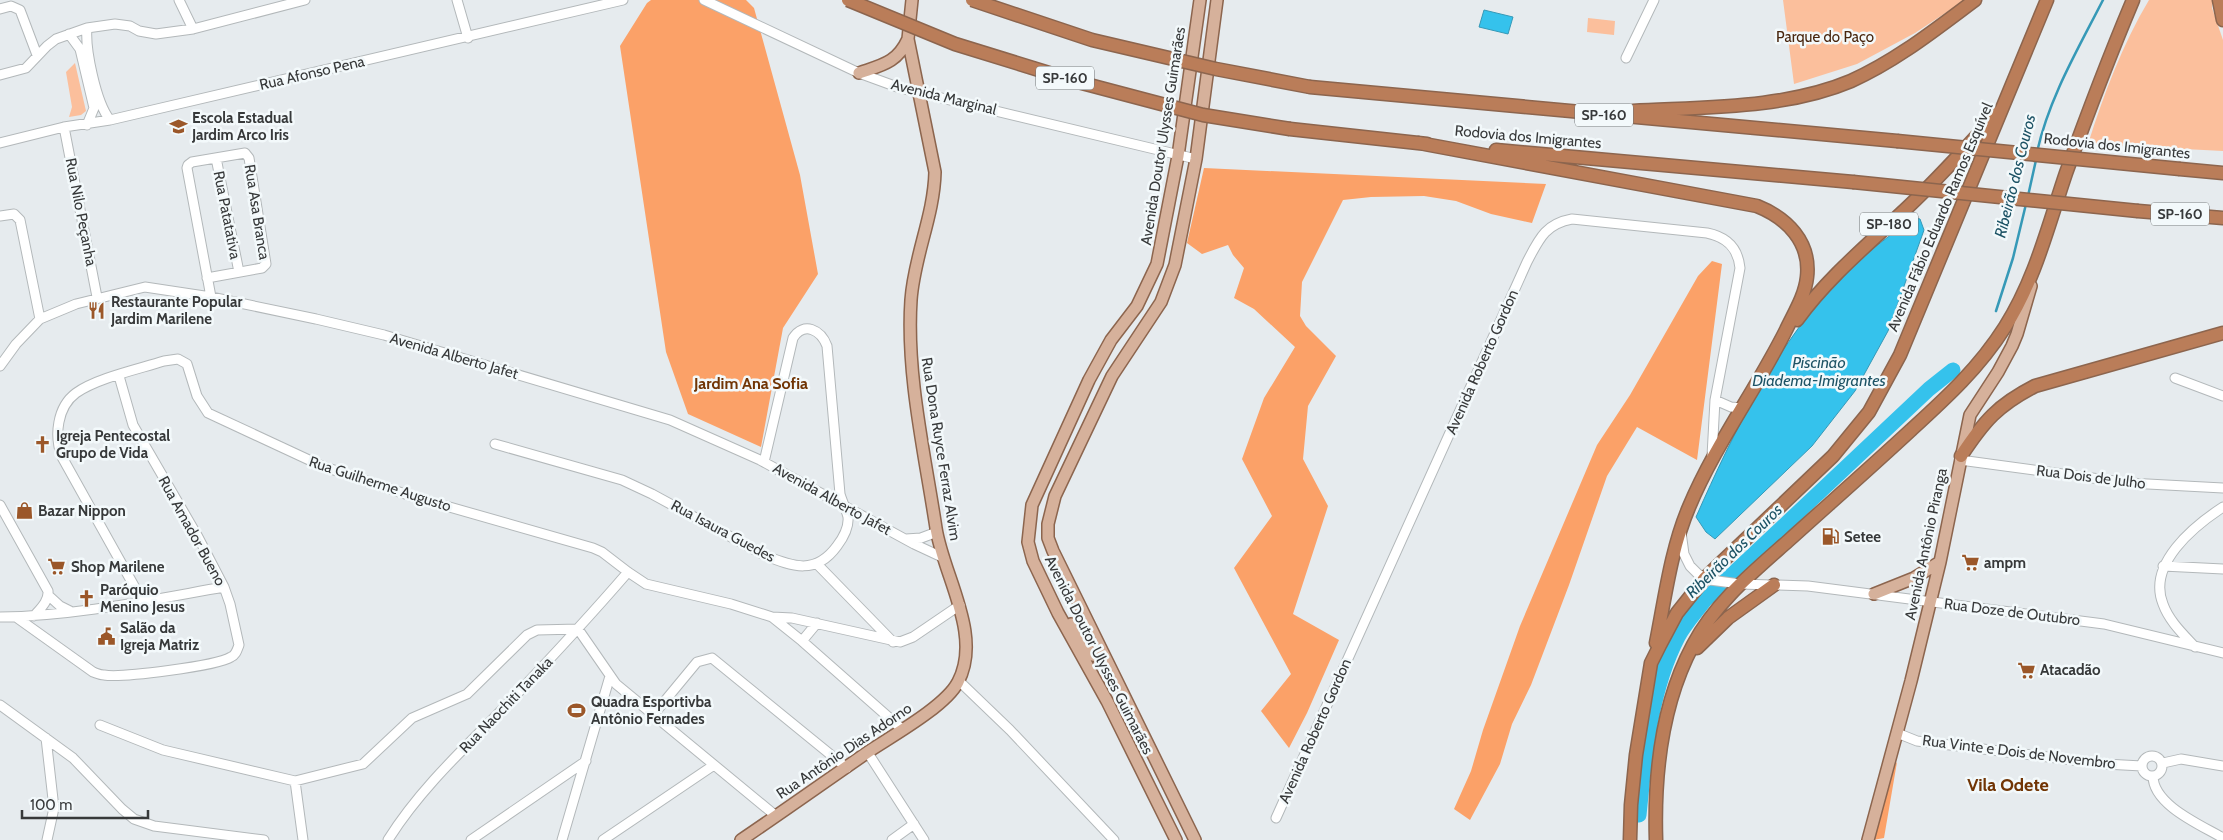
<svg xmlns="http://www.w3.org/2000/svg" width="2223" height="840" viewBox="0 0 2223 840" font-family="Cabin,sans-serif">
  <rect width="100%" height="100%" fill="#e6ebee"/>
  <path fill="#fbbf9c" d="M1783,0H1965L1915,33L1857,64L1794,84Z
    M2149,0H2212V8L2223,40V151L2088,144C2104,94 2122,45 2149,0Z
    M1588,18L1615,21L1614,35L1587,32Z
    M75,63L86,111L81,115L69,117L72,107L66,72Z"/>
  <path fill="#fba168" d="M651,0H746L754,8L800,175L818,274L783,328L761,447L688,414L666,352L620,46L647,3Z
    M1204,168L1546,184L1532,223L1491,214L1456,201L1424,196L1371,197L1343,200L1302,282L1300,316L1306,326L1336,356L1308,406L1303,459L1328,506L1293,614L1339,640L1307,713L1289,748L1261,711L1291,674L1234,568L1272,516L1242,459L1264,398L1295,347L1254,309L1234,298L1244,268L1233,255L1228,245L1202,254L1187,243Z
    M1712,261L1722,264L1697,460L1637,427L1607,476L1569,585L1531,685L1512,724L1500,764L1470,820L1454,809L1471,771L1483,730L1520,626L1597,445L1630,395L1698,276Z
    M1897,762L1884,838L1873,840L1894,766Z"/>
  <path fill="#35c2ec" stroke="#3699b7" d="M1484,10L1513,17L1508,34L1479,27Z
    M1910,217L1920,219L1924,230L1888,331L1855,391L1812,446L1715,539L1706,532L1696,517C1734,431 1778,341 1844,274C1861,256 1884,241 1903,225Z"/>
  <g fill="none" stroke-linecap="round" stroke-linejoin="round">
    <path stroke="#3699b7" stroke-width="2.5" d="M2037,152C2049,98 2078,49 2103,0
      M2028,196L2036,160
      M1996,311L2013,258L2026,204"/>
    <path stroke="#35c2ec" stroke-width="15" d="M1639,815C1645,756 1650,691 1678,637C1685,624 1696,612 1705,600L1929,389L1953,370"/>
    <defs>
      <path id="minor" d="M179,0L193,29
        M457,0L468,38
        M704,0L859,73L900,88L1196,159
        M0,9L11,6L20,10L37,55
        M87,28C85,49 96,103 110,120
        M69,34L80,49L94,108L87,125
        M1626,58L1654,0
        M0,75L26,68L47,46L56,39L87,28L115,24L130,26L139,31L156,34L193,29L305,0
        M64,127L97,297
        M0,143L64,127L110,120L623,0
        M216,158L239,272
        M0,216L14,214L20,220L40,319
        M207,278L262,268L266,264L249,158L245,153L192,162L188,165L187,168L211,297
        M0,366L16,344L40,319L76,304L145,287L211,297L316,319L384,335L670,420L760,460L914,544L944,558
        M2175,378L2223,396
        M1715,400L1731,407L1742,408
        M495,444L622,480L652,494L764,555C793,567 816,575 837,546C843,538 849,527 848,517C846,509 842,501 840,494L827,346C821,330 804,321 793,338L764,462
        M1960,460L2129,483L2223,488
        M0,505L48,591C49,601 40,609 34,616
        M1681,532L1684,554L1690,566L1698,574L1710,580L1740,584L1808,586L2104,624L2223,653
        M906,539L921,538L937,532
        M817,564L893,642
        M2163,566L2223,569
        M48,595L60,606L70,611
        M143,602L62,457C54,436 57,407 76,393C97,378 139,369 164,361L178,359L187,364L197,396L208,413L322,466L411,496L593,548L602,552L628,572L646,584L731,604L772,617L802,641L903,730
        M0,617C75,616 150,600 224,587
        M16,617L93,672C96,673 100,675 104,675C121,678 217,666 231,657C236,655 237,650 239,645L230,604L224,587L198,537L133,425L119,376
        M772,617L792,618L900,642L913,637L960,605
        M802,641L817,623
        M2195,647C2183,634 2169,621 2163,604C2147,564 2194,526 2223,507
        M959,681L1010,730L1114,840
        M0,705L73,758L122,809L134,819L154,826L264,840
        M654,714L697,662L712,658L847,768
        M100,725L163,750L295,781L363,764L412,718L467,694L527,635L537,630L578,629L616,684L776,816
        M1897,733L1917,741L2105,764L2142,766
        M46,738L54,808L47,840
        M868,753L924,840
        M2142 766a10 10 0 1 1 20 0a10 10 0 1 1-20 0Z
        M2163,763L2181,759L2223,766
        M2153,776C2153,805 2201,825 2223,838
        M295,781L303,840
        M1276,818L1527,262C1539,239 1545,224 1572,219L1707,233C1727,237 1738,248 1740,268L1715,400L1712,456
        M388,840C416,795 455,757 493,719C539,671 584,623 628,572
        M471,840L586,761
        M562,840L610,676
        M603,840L714,765
        M892,840L914,824"/>
      <path id="major" d="M859,73C882,65 897,63 908,39
        M1874,594L1914,578L1940,562
        M1071,624L1092,655L1105,658
        M741,840C784,811 826,781 868,752C892,736 946,706 958,682C983,635 943,575 936,528C925,455 906,374 911,300C914,256 934,216 935,172L908,39L912,0
        M1176,840L1107,701L1058,613L1033,561L1028,542L1032,505L1089,380L1111,340L1137,306L1157,264L1178,156L1200,0
        M1195,840L1053,551L1048,538V524L1055,496L1112,376L1161,302L1175,265L1196,159L1217,0
        M1868,840L1911,681L1940,562L1970,415L1998,372L2012,346L2017,334L2031,286"/>
      <path id="highway" d="M2219,0L2223,20
        M1310,87L1897,141
        M1633,111C1703,107 1785,109 1851,81C1896,61 1936,29 1975,0
        M1290,129L1427,144
        M1419,143L1757,206C1787,218 1811,242 1807,277C1805,296 1794,313 1786,330C1756,390 1715,445 1689,507C1671,549 1665,598 1656,643
        M1496,150L1853,182
        M2180,169L2223,173
        M2138,211L2223,218
        M1797,320C1829,276 1870,243 1909,206C1941,176 1969,144 1999,112
        M1961,456C1984,421 1998,405 2035,386L2223,333
        M1697,648L1728,618L1774,585
        M1630,840L1631,805L1636,755L1651,663L1660,645L1677,613L1705,578L1833,456L1869,412L1900,355L2047,0
        M1656,840C1654,775 1662,703 1693,645C1715,603 1753,572 1788,541C1829,504 1870,468 1911,430C1946,398 1979,368 2005,327C2035,280 2048,226 2066,173C2087,115 2109,57 2133,0"/>
    </defs>
    <use href="#minor" stroke="#b3b8ba" stroke-width="11"/>
    <use href="#major" stroke="#8c654e" stroke-width="14"/>
    <use href="#highway" stroke="#8c654e" stroke-width="15"/>
    <use href="#minor" stroke="#fff" stroke-width="9"/>
    <use href="#major" stroke="#d6b19b" stroke-width="11"/>
    <use href="#highway" stroke="#ba7d59" stroke-width="12"/>
    <defs>
      <path id="highway-bridge" d="M848,0L955,44L1078,82L1203,115L1290,129
        M972,0L1092,40L1216,69L1310,87
        M1897,141L2180,169
        M1853,182L2138,211"/>
    </defs>
    <use href="#highway-bridge" stroke="#8c654e" stroke-width="15" stroke-linecap="butt"/>
    <use href="#highway-bridge" stroke="#ba7d59" stroke-width="12"/>
  </g>
  <defs>
    <symbol id="school-bare" viewBox="-9 -9 18 18"><path d="M0-5L7-2L0 1L-7-2ZM-4 1L0 2.5L4 1V4Q0 6-4 4Z" fill="#9b5729" stroke="#f3f9fb" stroke-width="2.5" paint-order="stroke"/></symbol>
    <symbol id="restaurant-bare" viewBox="-9 -9 18 18"><path d="M-5-6h1v4h1v-4h1v4h1v-4h1v5L-1.5 .5V6h-2V.5L-5-1ZM5-6V6H3V1.5H1.5Q1.5-4 5-6Z" fill="#9b5729" stroke="#f3f9fb" stroke-width="2.5" paint-order="stroke"/></symbol>
    <symbol id="church-bare" viewBox="-9 -9 18 18"><path d="M-1.2-6h2.4v3.5h3.3v2.4h-3.3V6h-2.4V-.1h-3.3v-2.4h3.3Z" fill="#9b5729" stroke="#f3f9fb" stroke-width="2.5" paint-order="stroke"/></symbol>
    <symbol id="shop-bare" viewBox="-9 -9 18 18"><path d="M-5-2.5h2.3a2.7 3.5 0 0 1 5.4 0H5L5.5 6h-11ZM-1.5-2.5h3a1.5 2.3 0 0 0-3 0Z" fill="#9b5729" stroke="#f3f9fb" stroke-width="2.5" paint-order="stroke"/></symbol>
    <symbol id="fuel-bare" viewBox="-9 -9 18 18"><path d="M-5.5-6h7V0h2V4h1.3V-2.5L3-4.5l.8-.8L6-3V5H2.5V1h-1V6h-7ZM-4.2-4.7v3.2H.2V-4.7Z" fill="#9b5729" stroke="#f3f9fb" stroke-width="2.5" paint-order="stroke"/></symbol>
    <symbol id="supermarket-bare" viewBox="-9 -9 18 18"><path d="M-6-5.5h2.5l.6 2H6L4.5 2H-2.5L-4.4-4H-6ZM-1.5 3.2a1.3 1.3 0 1 0 .1 0ZM3 3.2a1.3 1.3 0 1 0 .1 0Z" fill="#9b5729" stroke="#f3f9fb" stroke-width="2.5" paint-order="stroke"/></symbol>
    <symbol id="civic-bare" viewBox="-9 -9 18 18"><path d="M-.6-6.5H3V-4.5H.6V-3L4-1V1h2V6H-6V1h2V-1L-.6-3ZM-1.2 2.5V6h2.4V2.5Z" fill="#9b5729" stroke="#f3f9fb" stroke-width="2.5" paint-order="stroke"/></symbol>
    <symbol id="stadium-bare" viewBox="-9 -9 18 18"><path d="M0-5a6.5 5 0 1 0 0 10a6.5 5 0 1 0 0-10ZM-3.5-1.8h7v3.6h-7Z" fill="#9b5729" stroke="#f3f9fb" stroke-width="2.5" paint-order="stroke"/></symbol>
  </defs>
  <g fill-rule="evenodd">
    <use href="#school-bare" x="166" y="114" width="25" height="25"/>
    <use href="#restaurant-bare" x="84" y="298" width="25" height="25"/>
    <use href="#church-bare" x="30" y="432" width="25" height="25"/>
    <use href="#shop-bare" x="12" y="498" width="25" height="25"/>
    <use href="#fuel-bare" x="1818" y="524" width="25" height="25"/>
    <use href="#supermarket-bare" x="1958" y="550" width="25" height="25"/>
    <use href="#supermarket-bare" x="44" y="554" width="25" height="25"/>
    <use href="#church-bare" x="74" y="586" width="25" height="25"/>
    <use href="#civic-bare" x="94" y="624" width="25" height="25"/>
    <use href="#supermarket-bare" x="2014" y="658" width="25" height="25"/>
    <use href="#stadium-bare" x="564" y="698" width="25" height="25"/>
  </g>
  <g text-anchor="middle" dominant-baseline="central" stroke-width="5" stroke-linejoin="round" paint-order="stroke">
    <g fill="#f3f9fb" stroke="#6f7374" stroke-width="1">
      <rect x="1036" y="66.5" width="58" height="23" rx="4"/>
      <rect x="1575" y="103.5" width="58" height="23" rx="4"/>
      <rect x="2151" y="202.5" width="58" height="23" rx="4"/>
      <rect x="1860" y="212.5" width="58" height="23" rx="4"/>
    </g>
    <g font-size="14" font-weight="bold" fill="#37393a">
      <text x="1065" y="78">SP-160</text>
      <text x="1604" y="115">SP-160</text>
      <text x="2180" y="214">SP-160</text>
      <text x="1889" y="224">SP-180</text>
    </g>
    <g font-size="15" fill="#48250d" stroke="#f3f9fb">
      <text x="1825" y="37">Parque do Paço</text>
    </g>
    <g font-size="15" fill="#37393a" stroke="#f3f9fb">
      <text transform="translate(312 73) rotate(-13)">Rua Afonso Pena</text>
      <text transform="translate(944 97) rotate(14)">Avenida Marginal</text>
      <text transform="translate(1163 136) rotate(-81)">Avenida Doutor Ulysses Guimarães</text>
      <text transform="translate(1528 137) rotate(5)">Rodovia dos Imigrantes</text>
      <text transform="translate(2117 146) rotate(6)">Rodovia dos Imigrantes</text>
      <text transform="translate(81 212) rotate(79)">Rua Nilo Peçanha</text>
      <text transform="translate(257 212) rotate(81)">Rua Asa Branca</text>
      <text transform="translate(227 215) rotate(79)">Rua Patatativa</text>
      <text transform="translate(1940 217) rotate(-67)">Avenida Fábio Eduardo Ramos Esquível</text>
      <text transform="translate(454 356) rotate(16)">Avenida Alberto Jafet</text>
      <text transform="translate(1482 362) rotate(-66)">Avenida Roberto Gordon</text>
      <text transform="translate(941 449) rotate(81)">Rua Dona Ruyce Ferraz Alvim</text>
      <text transform="translate(2091 477) rotate(7)">Rua Dois de Julho</text>
      <text transform="translate(380 484) rotate(18)">Rua Guilherme Augusto</text>
      <text transform="translate(832 499) rotate(29)">Avenida Alberto Jafet</text>
      <text transform="translate(192 531) rotate(61)">Rua Amador Bueno</text>
      <text transform="translate(723 531) rotate(28)">Rua Isaura Guedes</text>
      <text transform="translate(1926 544) rotate(-78)">Avenida Antônio Piranga</text>
      <text transform="translate(2012 612) rotate(7)">Rua Doze de Outubro</text>
      <text transform="translate(1099 655) rotate(63)">Avenida Doutor Ulysses Guimarães</text>
      <text transform="translate(506 705) rotate(-46)">Rua Naochiti Tanaka</text>
      <text transform="translate(1315 731) rotate(-66)">Avenida Roberto Gordon</text>
      <text transform="translate(844 751) rotate(-34)">Rua Antônio Dias Adorno</text>
      <text transform="translate(2019 752) rotate(7)">Rua Vinte e Dois de Novembro</text>
    </g>
    <g font-size="15" font-weight="bold" fill="#37393a" stroke="#f3f9fb" text-anchor="start">
      <text x="192" y="118">Escola Estadual<tspan x="192" dy="17">Jardim Arco Iris</tspan></text>
      <text x="111" y="302">Restaurante Popular<tspan x="111" dy="17">Jardim Marilene</tspan></text>
      <text x="56" y="436">Igreja Pentecostal<tspan x="56" dy="17">Grupo de Vida</tspan></text>
      <text x="38" y="511">Bazar Nippon</text>
      <text x="1844" y="537">Setee</text>
      <text x="1984" y="563">ampm</text>
      <text x="71" y="567">Shop Marilene</text>
      <text x="100" y="590">Paróquio<tspan x="100" dy="17">Menino Jesus</tspan></text>
      <text x="120" y="628">Salão da<tspan x="120" dy="17">Igreja Matriz</tspan></text>
      <text x="2040" y="670">Atacadão</text>
      <text x="591" y="702">Quadra Esportivba<tspan x="591" dy="17">Antônio Fernades</tspan></text>
    </g>
    <g font-size="16" font-style="italic" fill="#1d5365" stroke="#f3f9fb">
      <text transform="translate(2015 176) rotate(-76)">Ribeirão dos Couros</text>
      <text x="1819" y="362">Piscinão<tspan x="1819" dy="18">Diadema-Imigrantes</tspan></text>
      <text transform="translate(1734 551) rotate(-44)">Ribeirão dos Couros</text>
    </g>
    <g font-size="16" font-weight="bold" fill="#713505" stroke="#f3f9fb">
      <text x="751" y="383">Jardim Ana Sofia</text>
    </g>
    <g font-size="18" font-weight="bold" fill="#713505" stroke="#f3f9fb">
      <text x="2008" y="785">Vila Odete</text>
    </g>
  </g>
  <path d="M22 810v8h126v-8" fill="none" stroke="#37393a" stroke-width="2.5"/>
  <text x="30" y="810" font-size="15" fill="#37393a" stroke="#f3f9fb" stroke-width="4" paint-order="stroke">100 m</text>
</svg>
